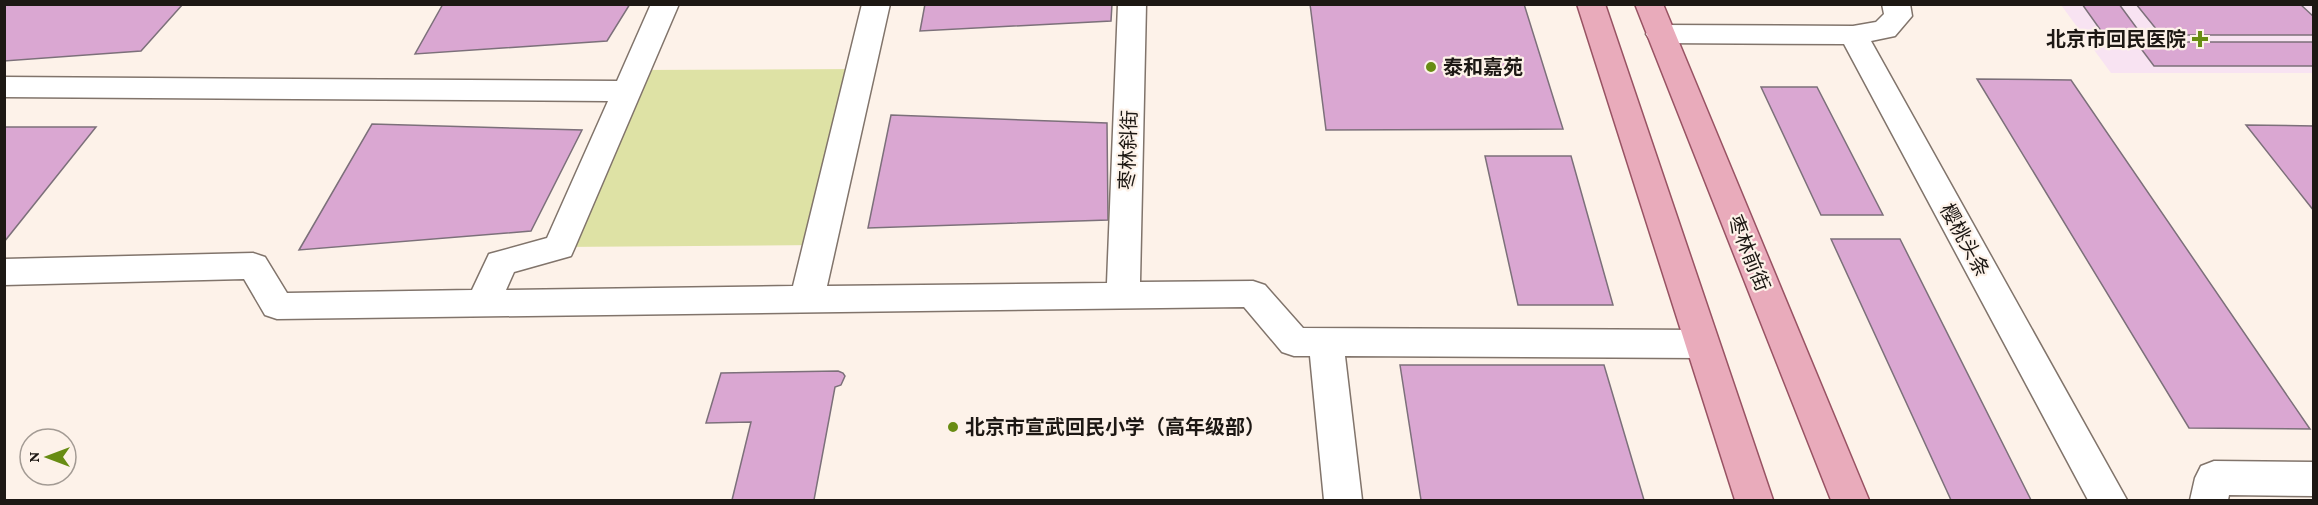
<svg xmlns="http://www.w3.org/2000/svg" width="2318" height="505" viewBox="0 0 2318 505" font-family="'Crimson Pro','Noto Sans SC',serif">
  <rect width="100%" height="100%" fill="#fdf2e9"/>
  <path fill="#f8e3f2" d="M2061,5H2313V73H2111Z"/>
  <path fill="#dee2a5" d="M861,69L820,245L559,247L637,70Z"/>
  <path fill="#daa7d2" stroke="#7c707a" stroke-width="1.5" d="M4,4H183L141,51L4,61Z
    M443,4H630L607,41L415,54Z
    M925,4H1112L1111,21L920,31Z
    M1310,4H1524L1563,129L1326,130Z
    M2082,4H2119L2147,42H2109Z
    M2136,4H2300L2314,17V35H2161Z
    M2136,42H2314V66H2154Z
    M1977,79L2071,80L2310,429L2189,428Z
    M1761,87H1817L1883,215H1821Z
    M891,115L1107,123L1108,220L868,228Z
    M372,124L582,130L531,231L299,250Z
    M2246,125L2314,126V211Z
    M4,127H96L4,242Z
    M1485,156H1571L1613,305H1518Z
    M1831,239H1900L2031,500H1951Z
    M1400,365H1604L1644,500H1421Z
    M838,371L843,373L845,376L841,385L835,387L814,500H732L751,422L706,423L721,373Z"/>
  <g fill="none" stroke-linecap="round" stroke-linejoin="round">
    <defs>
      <path id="minor" d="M651,4H679L575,247L571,256L514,272L506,290L793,286L862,4H890L827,286L1107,283L1118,4H1146L1140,282L1253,281L1265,285L1303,328L1701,330L1713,334L1719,344L1713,354L1701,358L1345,356L1362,500H1324L1310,356H1294L1282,352L1244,307L277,319L265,315L244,279L4,285V259L253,253L265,257L287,293L472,290L489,254L547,238L608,101L4,97V77L617,81Z
        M1882,4H1910L1912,16L1895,36L1871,41L2127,500H2088L1844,44L1660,43L1650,40L1646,34L1650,28L1660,25L1853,26L1876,22L1884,14Z
        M2214,461L2314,462V496L2229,495L2228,500H2190L2195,478L2201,466Z"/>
      <path id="major" d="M1577,4H1605L1773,500H1735Z
        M1635,4H1663L1869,500H1831Z"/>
    </defs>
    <use href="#minor" stroke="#81746b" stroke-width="3"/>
    <use href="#major" stroke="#985363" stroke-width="3"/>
    <use href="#minor" fill="#fff" fill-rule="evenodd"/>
    <use href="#major" fill="#e9abbb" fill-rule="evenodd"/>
  </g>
  <g fill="#688c13" stroke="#fdf2e9" stroke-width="2">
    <path d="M2197 30h6v6h6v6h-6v6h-6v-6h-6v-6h6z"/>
    <circle cx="1431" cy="67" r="6"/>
    <circle cx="953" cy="427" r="6"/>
  </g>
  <g text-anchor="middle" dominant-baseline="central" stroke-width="4.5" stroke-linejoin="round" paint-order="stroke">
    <g font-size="20" font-weight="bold" fill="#1d1814" stroke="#fdf2e9" text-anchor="start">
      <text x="2186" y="39" text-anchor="end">北京市回民医院</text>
      <text x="1443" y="67">泰和嘉苑</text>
      <text x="965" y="427">北京市宣武回民小学（高年级部）</text>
    </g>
    <g font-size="20" fill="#1d1814" stroke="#fdf2e9">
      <text transform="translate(1128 150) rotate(-88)">枣林斜街</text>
      <text transform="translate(1965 240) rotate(61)">樱桃头条</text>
      <text transform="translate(1749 253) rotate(68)">枣林前街</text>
    </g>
  </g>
  <rect width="2318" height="505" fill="none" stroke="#1d1814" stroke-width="12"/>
  <g transform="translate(48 457) rotate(270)"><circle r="28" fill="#fdf2e9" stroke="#a39b94" stroke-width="1.5"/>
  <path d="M0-4.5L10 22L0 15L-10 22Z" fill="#688c13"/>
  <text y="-9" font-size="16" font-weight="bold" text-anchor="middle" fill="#1d1814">N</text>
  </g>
</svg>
